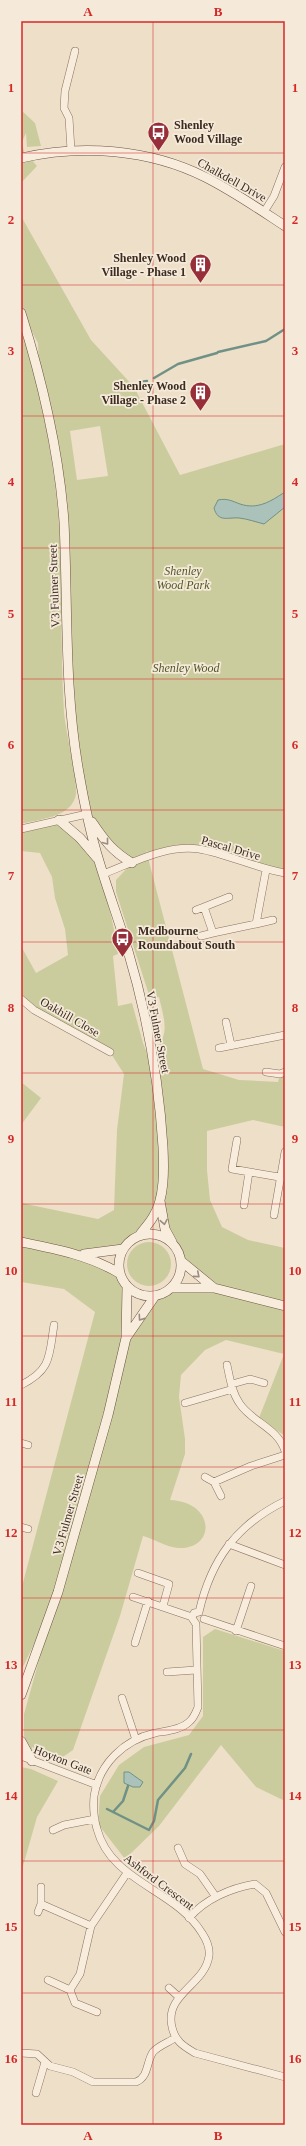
<svg xmlns="http://www.w3.org/2000/svg" width="306" height="2146" viewBox="0 0 306 2146" font-family="'Times New Roman',serif">
  <rect width="100%" height="100%" fill="#eedfc9"/>
  <path fill="#cbcc9d" fill-rule="evenodd" d="M21,110L35,123L41,146L27,147L26,133L22,142L24,152H21Z
    M29,157L37,166L21,183V158Z
    M21,216L91,340L134,387L180,475L285,444V873L227,856L182,849L151,857L146,850L203,1069L239,1080L278,1082L280,1074H285V1127L253,1120L207,1131V1170L210,1200L222,1227L248,1240L285,1248V1436L259,1418L284,1354L226,1340L205,1350L181,1375L179,1397L185,1439V1454L170,1500C216,1502 216,1550 178,1548C166,1547 154,1539 143,1536L120,1616L73,1750L60,1759L32,1747V1743V1750L24,1736V1714L57,1596L21,1671V1590L95,1312L64,1289L21,1282V1203L98,1219L114,1210L117,1130L124,1074L110,1052L21,999V946L36,973L68,955L65,929L55,898L52,877L40,853L21,851V829L59,820C66,826 74,831 80,838C101,863 114,922 118,954L113,956L118,1006L132,1003L143,1043L155,1074L160,1065L159,1044C170,1031 162,1012 159,997L150,998L116,892V880L132,863L118,855L87,814L79,772L63,519L39,372L38,343L21,311ZM100,426L108,476L77,480L70,431ZM160,1200L172,1243L178,1251L181,1261L213,1288H172L155,1296L126,1337L127,1288L119,1273L82,1255L123,1249L129,1242L139,1236Z
    M21,316C38,385 54,454 59,524C63,587 60,649 64,712C65,729 80,787 75,798C68,818 39,819 21,824V821L25,820H21Z
    M21,1082L41,1098L21,1125Z
    M127 1264a22 22 0 1 1 44 0a22 22 0 1 1-44 0Z
    M215,1629L285,1651V1801L256,1787L221,1745L159,1826L125,1859L98,1824L100,1796L119,1765L144,1747L189,1735L203,1716V1637Z
    M21,1767L31,1769L58,1781L37,1817L21,1873Z"/>
  <path fill="#aac2b9" stroke="#709186" d="M285,492V507L264,524C256,522 248,519 239,518C228,517 218,523 214,508L218,500C227,498 232,501 240,504C258,510 271,501 285,492Z
    M124,1772H129L143,1782L140,1787H133L124,1783Z"/>
  <g fill="none" stroke-linecap="round" stroke-linejoin="round">
    <path stroke="#709186" stroke-width="2.5" d="M218,352L266,341L285,329
      M154,378L178,364L217,353
      M140,382L147,381
      M107,1809L149,1830L154,1821L158,1800L185,1768L191,1754
      M113,1812L123,1801L128,1786"/>
    <defs>
      <path id="street" d="M71,150L69,118L64,108L65,91L75,51
        M264,212L274,196L285,167
        M21,829L87,814
        M266,870L256,924L273,920
        M103,874C132,863 167,844 199,849C228,854 255,868 285,873
        M229,897L204,907L213,933L256,924
        M196,910L204,907
        M201,936L213,933
        M21,999L34,1010L110,1052
        M226,1022L231,1045
        M219,1048L285,1035
        M266,1072L280,1074L285,1072
        M237,1140L232,1169L285,1178
        M244,1205L249,1172
        M274,1215L285,1152
        M227,1365C230,1379 232,1393 240,1404C252,1422 278,1428 285,1451
        M232,1384L250,1379L264,1383
        M21,1385C52,1370 49,1355 54,1325
        M185,1403L233,1389
        M21,1443L28,1445
        M205,1477L214,1482
        M221,1496L214,1482L251,1466L285,1455
        M21,1527L28,1529
        M229,1544L285,1565
        M138,1573L169,1584L163,1606
        M133,1597L192,1617
        M199,1612L194,1613L192,1618L196,1624L198,1707C196,1712 194,1718 189,1722C181,1730 165,1731 155,1733C124,1740 99,1764 94,1796C93,1807 94,1819 97,1829C111,1882 175,1889 202,1933C206,1939 210,1948 209,1956C205,1985 164,1994 172,2027C175,2041 183,2046 195,2053L285,2077
        M199,1612C211,1560 236,1525 285,1501
        M204,1619L285,1646
        M236,1631L251,1586
        M135,1643L148,1601
        M167,1672L196,1670
        M122,1698L136,1740
        M21,1756L97,1785
        M53,1830L64,1825L95,1819
        M178,1848L185,1864L200,1874L216,1897
        M41,1904L91,1926
        M38,1912L41,1904V1887
        M189,1918C205,1899 231,1888 255,1884L266,1893L285,1932
        M48,1980L70,1990
        M169,1988L179,1997
        M97,2012L75,2003L70,1990L80,1974L91,1926L127,1873
        M21,2053L37,2054L50,2066L73,2072L93,2082H136C149,2077 146,2062 153,2052C158,2046 169,2042 175,2038
        M36,2093L45,2062"/>
      <path id="secondary" d="M21,158C81,144 149,149 205,177C233,191 259,209 285,226
        M21,313C42,380 59,451 64,522C68,606 64,690 79,773C84,802 90,832 99,861C108,891 119,921 128,951C147,1015 159,1081 163,1147C164,1168 165,1199 153,1217C149,1224 143,1230 139,1236
        M59,820L80,838L97,858
        M92,822C105,841 112,851 132,863
        M160,1201L165,1229L172,1242
        M119 1265a31 31 0 1 1 62 0a31 31 0 1 1-62 0Z
        M21,1242C56,1249 88,1255 119,1273
        M84,1254L123,1249
        M181,1261L214,1288
        M172,1288H214L285,1306
        M126,1338L155,1296
        M21,1695L58,1592L108,1415L126,1338L127,1288
        M21,1741L32,1761"/>
    </defs>
    <use href="#street" stroke="#8a715e" stroke-width="8"/>
    <use href="#secondary" stroke="#6c5241" stroke-width="10"/>
    <use href="#street" stroke="#f8eddd" stroke-width="7"/>
    <use href="#secondary" stroke="#f8eddd" stroke-width="9"/>
  </g>
  <defs><path id="oneway-chevron" d="M-2-3.5L2.5 0L-2 3.5" fill="none" stroke-width="1.6" stroke-linecap="round" stroke-linejoin="round"/></defs>
  <g stroke="#9a8c7f">
    <use href="#oneway-chevron" transform="translate(106 842) rotate(52)"/>
    <use href="#oneway-chevron" transform="translate(164 1222) rotate(80)"/>
    <use href="#oneway-chevron" transform="translate(197 1275) rotate(40)"/>
    <use href="#oneway-chevron" transform="translate(141 1318) rotate(125)"/>
  </g>
  <path fill="none" stroke="#d62828" stroke-width="1" stroke-opacity="0.55" d="M153,21V2125M21,153H285M21,285H285M21,416H285M21,548H285M21,679H285M21,810H285M21,942H285M21,1073H285M21,1204H285M21,1336H285M21,1467H285M21,1598H285M21,1730H285M21,1861H285M21,1993H285"/>
  <defs>
    <symbol id="bus-pin" viewBox="-11 -11 22 30"><path d="M0 17L-7.5 6A9.5 9.5 0 1 1 7.5 6Z" fill="#972f3a" stroke="#f5ead9"/><path d="M-5-6H5V4H4V6H2V4H-2V6H-4V4H-5ZM-3.5-4V0h7V-4ZM-3.5 1.2v1.5H-2V1.2ZM2 1.2v1.5H3.5V1.2Z" fill="#fff"/></symbol>
    <symbol id="building-pin" viewBox="-11 -11 22 30"><path d="M0 17L-7.5 6A9.5 9.5 0 1 1 7.5 6Z" fill="#972f3a" stroke="#f5ead9"/><path d="M-4-6H4V6H1V3H-1V6H-4ZM-2.5-4.3h1.7v1.8h-1.7ZM.8-4.3h1.7v1.8H.8ZM-2.5-1h1.7V.8h-1.7ZM.8-1h1.7V.8H.8Z" fill="#fff"/></symbol>
  </defs>
  <g fill-rule="evenodd">
    <use href="#bus-pin" x="146" y="120" width="25" height="34"/>
    <use href="#building-pin" x="188" y="252" width="25" height="34"/>
    <use href="#building-pin" x="188" y="380" width="25" height="34"/>
    <use href="#bus-pin" x="110" y="926" width="25" height="34"/>
  </g>
  <g text-anchor="middle" dominant-baseline="central" stroke-width="3.5" stroke-linejoin="round" paint-order="stroke">
    <g font-size="12" font-weight="bold" fill="#3b2b21" stroke="#f5ead9" text-anchor="start">
      <text x="174" y="125">Shenley<tspan x="174" dy="14">Wood Village</tspan></text>
      <text x="186" y="258" text-anchor="end">Shenley Wood<tspan x="186" dy="14">Village - Phase 1</tspan></text>
      <text x="186" y="386" text-anchor="end">Shenley Wood<tspan x="186" dy="14">Village - Phase 2</tspan></text>
      <text x="138" y="931">Medbourne<tspan x="138" dy="14">Roundabout South</tspan></text>
    </g>
    <g font-size="12" fill="#3b2b21" stroke="#f5ead9">
      <text transform="translate(232 180) rotate(29)">Chalkdell Drive</text>
      <text transform="translate(54 586) rotate(-92)">V3 Fulmer Street</text>
      <text transform="translate(231 848) rotate(16)">Pascal Drive</text>
      <text transform="translate(70 1017) rotate(30)">Oakhill Close</text>
      <text transform="translate(158 1032) rotate(79)">V3 Fulmer Street</text>
      <text transform="translate(68 1515) rotate(-74)">V3 Fulmer Street</text>
      <text transform="translate(63 1760) rotate(21)">Hoyton Gate</text>
      <text transform="translate(159 1882) rotate(37)">Ashford Crescent</text>
    </g>
    <g font-size="12" font-style="italic" fill="#4f5728" stroke="#f5ead9">
      <text x="183" y="571">Shenley<tspan x="183" dy="14">Wood Park</tspan></text>
      <text x="186" y="668">Shenley Wood</text>
    </g>
  </g>
  <rect width="306" height="2146" fill="none" stroke="#f5ead9" stroke-width="44"/>
  <rect x="22" y="22" width="262" height="2102" fill="none" stroke="#d62828" stroke-width="1.5"/>
  <g font-size="13" text-anchor="middle" font-weight="bold" fill="#d62828">
    <text x="88" y="16">A</text>
    <text x="218" y="16">B</text>
    <text x="11" y="92">1</text>
    <text x="295" y="92">1</text>
    <text x="11" y="224">2</text>
    <text x="295" y="224">2</text>
    <text x="11" y="355">3</text>
    <text x="295" y="355">3</text>
    <text x="11" y="486">4</text>
    <text x="295" y="486">4</text>
    <text x="11" y="618">5</text>
    <text x="295" y="618">5</text>
    <text x="11" y="749">6</text>
    <text x="295" y="749">6</text>
    <text x="11" y="880">7</text>
    <text x="295" y="880">7</text>
    <text x="11" y="1012">8</text>
    <text x="295" y="1012">8</text>
    <text x="11" y="1143">9</text>
    <text x="295" y="1143">9</text>
    <text x="11" y="1275">10</text>
    <text x="295" y="1275">10</text>
    <text x="11" y="1406">11</text>
    <text x="295" y="1406">11</text>
    <text x="11" y="1537">12</text>
    <text x="295" y="1537">12</text>
    <text x="11" y="1669">13</text>
    <text x="295" y="1669">13</text>
    <text x="11" y="1800">14</text>
    <text x="295" y="1800">14</text>
    <text x="11" y="1931">15</text>
    <text x="295" y="1931">15</text>
    <text x="11" y="2063">16</text>
    <text x="295" y="2063">16</text>
    <text x="88" y="2140">A</text>
    <text x="218" y="2140">B</text>
  </g>
</svg>
